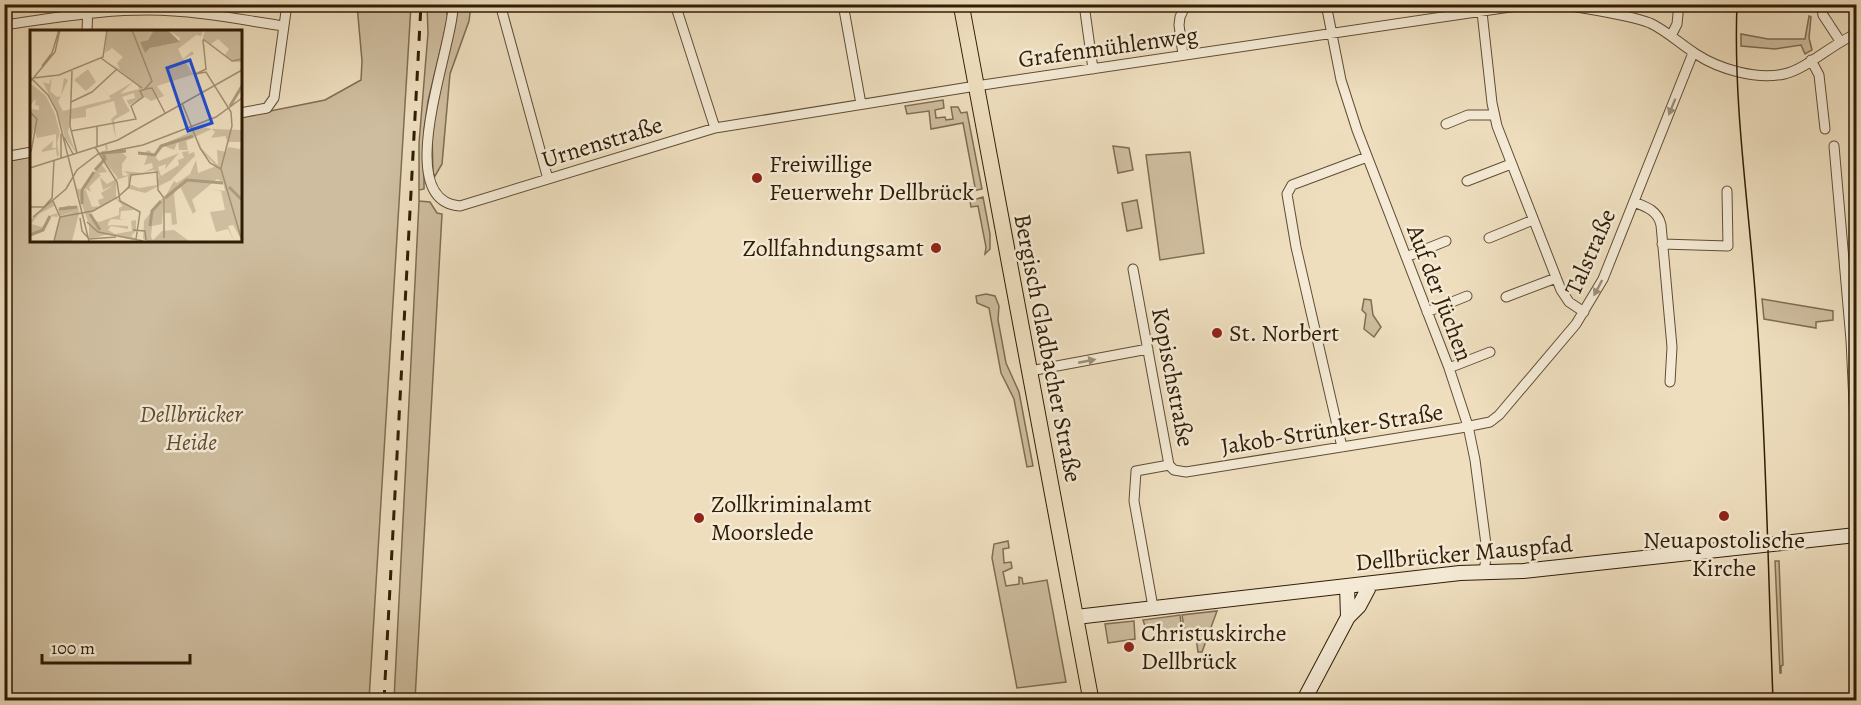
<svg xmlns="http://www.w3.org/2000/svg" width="1861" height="705" viewBox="0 0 1861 705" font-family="Alegreya,serif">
  <rect width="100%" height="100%" fill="#eedebe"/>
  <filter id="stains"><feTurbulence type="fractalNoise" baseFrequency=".00333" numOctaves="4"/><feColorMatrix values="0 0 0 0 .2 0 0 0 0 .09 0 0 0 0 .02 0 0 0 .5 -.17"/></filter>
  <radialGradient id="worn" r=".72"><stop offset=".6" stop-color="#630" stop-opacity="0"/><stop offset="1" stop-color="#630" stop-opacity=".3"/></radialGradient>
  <path fill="#cebd9f" stroke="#7f6d52" stroke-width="1.5" d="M357,5H411L369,700H5V162L31,156L32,240H240V117L325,100L361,80L362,61Z
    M427,5H445L448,18L428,101L424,130V189L419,190V201L430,202L437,213L442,214L415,700H394L419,202V143L428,33Z
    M459,5H471L469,21L450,74L442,164L435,176L433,173L432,133L438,94Z
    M1809,16L1811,17L1809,38L1812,50L1805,54L1801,45L1775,49L1741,46V34L1768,39H1805Z
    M943,100L944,108L935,110L936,118L945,117L946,120L953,119L951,107H958L961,113L967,112L982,189L968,192L967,188L975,187L963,123L931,129L929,111L907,114L905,106Z
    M1113,146L1129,148L1133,170L1118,173Z
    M1190,152L1204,253L1160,260L1146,155Z
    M983,197L990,234V249L985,254L986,247L978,206L971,207L970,201Z
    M1137,200L1142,228L1127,231L1122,203Z
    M986,294L995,296L999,306L998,320L1006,363L1019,392L1033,466L1027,467L1014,399L1001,373L989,308L977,303L976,296Z
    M1364,299L1371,300L1373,315L1381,327L1374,337L1364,329L1366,314L1362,310Z
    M1762,299L1833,311V320L1816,322V328L1764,319Z
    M1008,541L1009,548L1003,549L1004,563L1011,562L1012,568L1003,572L1006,586L1019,584V577L1022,578L1023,584L1047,580L1066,682L1017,688L992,558L994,544Z
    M1775,561H1779L1783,665L1781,666V673H1780Z
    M1217,611L1202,652H1198L1196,637H1181V635L1185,634L1182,615Z
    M1180,615L1182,631L1169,633L1145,626L1143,620Z
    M1134,621L1135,639L1108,643L1105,624Z"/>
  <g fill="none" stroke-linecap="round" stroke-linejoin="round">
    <defs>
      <path id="street" d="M453,4C455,42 389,201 460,206L715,128L976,86L1530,4
        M500,4L548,179
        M675,4L715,128
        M843,4L861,104
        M1084,4L1093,69
        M1326,4L1341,80L1357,130L1449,368L1468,426L1475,460L1487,552L1484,571
        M1559,4C1585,9 1627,14 1650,23C1667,31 1680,44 1696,54C1719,69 1756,80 1784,74C1807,69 1833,43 1856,34
        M1821,4L1823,15L1840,41
        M1482,12L1492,103L1497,126L1561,290L1569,302L1584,312
        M4,25C60,17 117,7 174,11C211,13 248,21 284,26
        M87,32L88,4
        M1671,36L1677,24L1679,4
        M1183,55L1179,25L1180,17L1186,4
        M1811,60L1819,75L1825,129
        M240,113L267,108L274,98L287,4
        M1446,124L1468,115H1494
        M1834,146L1851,340L1856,444
        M4,157L32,152
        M1467,181L1511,164
        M1634,202C1647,207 1658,211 1661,225L1672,347L1670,382
        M1489,238L1533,220
        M1662,244L1728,246L1727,191
        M1406,257L1446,241
        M1133,269L1169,465
        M1506,297L1556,278
        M1427,312L1467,296
        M1449,368L1490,352
        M1030,371L1148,349
        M1342,447L1296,247L1287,194L1292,185L1367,157
        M1169,465L1174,470L1186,472L1460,428L1490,422L1499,415L1576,324L1603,279L1693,53
        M1153,607L1134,501L1136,471L1169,465"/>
      <path id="secondary" d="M1347,586L1348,617
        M1076,617L1460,573L1523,571L1856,535
        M1304,700L1348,617L1359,606L1368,589L1367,584"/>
      <path id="primary" d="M961,4L1091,700"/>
    </defs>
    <use href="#street" stroke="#604d34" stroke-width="11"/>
    <use href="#secondary" stroke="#301d06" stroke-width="16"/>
    <use href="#primary" stroke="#301d06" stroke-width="17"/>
    <use href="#street" stroke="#f4ead5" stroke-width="9"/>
    <use href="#secondary" stroke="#f4ead5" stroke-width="14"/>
    <use href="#primary" stroke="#eedebe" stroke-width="15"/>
    <path stroke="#301d06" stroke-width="1.5" d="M1737,4C1733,105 1749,205 1756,304C1766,436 1768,569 1773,700"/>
    <path stroke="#301d06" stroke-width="3" stroke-dasharray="10 10" stroke-linecap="butt" d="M384,700L421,4"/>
  </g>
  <defs><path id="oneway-solid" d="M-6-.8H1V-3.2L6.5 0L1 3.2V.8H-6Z" transform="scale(1.5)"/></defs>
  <g fill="#9c8e78">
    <use href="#oneway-solid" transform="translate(1672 107) rotate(112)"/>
    <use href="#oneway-solid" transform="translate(1598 288) rotate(118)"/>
    <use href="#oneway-solid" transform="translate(1087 361) rotate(-11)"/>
  </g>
  <g fill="#8f2418" stroke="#f4ead5" stroke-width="2">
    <circle cx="757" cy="178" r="6"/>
    <circle cx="936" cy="248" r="6"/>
    <circle cx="1217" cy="333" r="6"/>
    <circle cx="1724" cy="516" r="6"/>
    <circle cx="699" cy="518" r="6"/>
    <circle cx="1129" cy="647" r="6"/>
  </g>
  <g text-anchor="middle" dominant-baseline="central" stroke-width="5" stroke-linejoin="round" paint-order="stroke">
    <g font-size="24" fill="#301d06" stroke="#f4ead5">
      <text transform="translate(1108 47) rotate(-8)">Grafenmühlenweg</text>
      <text transform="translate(602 142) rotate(-17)">Urnenstraße</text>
      <text transform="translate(1590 252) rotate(-66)">Talstraße</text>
      <text transform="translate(1440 293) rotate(69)">Auf der Jüchen</text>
      <text transform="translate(1048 348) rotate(79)">Bergisch Gladbacher Straße</text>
      <text transform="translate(1173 377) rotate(79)">Kopischstraße</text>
      <text transform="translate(1332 429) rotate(-9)">Jakob-Strünker-Straße</text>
      <text transform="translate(1464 553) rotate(-5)">Dellbrücker Mauspfad</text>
    </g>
    <g font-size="24" fill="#301d06" stroke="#f4ead5" text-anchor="start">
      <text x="769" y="164">Freiwillige<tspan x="769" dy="28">Feuerwehr Dellbrück</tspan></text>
      <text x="924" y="248" text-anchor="end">Zollfahndungsamt</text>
      <text x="1229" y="333">St. Norbert</text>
      <text x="711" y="504">Zollkriminalamt<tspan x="711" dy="28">Moorslede</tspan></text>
      <text x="1724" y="540" text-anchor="middle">Neuapostolische<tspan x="1724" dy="28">Kirche</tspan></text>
      <text x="1141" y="633">Christuskirche<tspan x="1141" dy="28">Dellbrück</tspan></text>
    </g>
    <g font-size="24" font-style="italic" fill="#5f4d34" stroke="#f4ead5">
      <text x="191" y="414">Dellbrücker<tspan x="191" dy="28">Heide</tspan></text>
    </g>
  </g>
  <g transform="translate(30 30)">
    <rect width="212" height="212" fill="#eedebe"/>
    <path d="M77,0H124L118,10L110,12L115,23L120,18L149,12L150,8L138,0H173L171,6L166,5L148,19L153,29L162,21L164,24L154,29L162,43L180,39L127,56L134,66L121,71L115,67L99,75L97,71V70L105,68L104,63L92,67L100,81L84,90L86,109L81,89L87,84L84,71L56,79V87L41,89L38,102L46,123L35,107L28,83L39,79L28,83L13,52L19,54L22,47L20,61L27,67L31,66L34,48L38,50L28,72L33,81L81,69L70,55L79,66L103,52L90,64L109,59L107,54L81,34L90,39L87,33L93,27L82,18L75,23ZM175,0H211V32H203L195,25L199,19L188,9L181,14L173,8ZM58,39L66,52L56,61L44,50ZM0,53L16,66L25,84L30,103L27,113L29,125L27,127L26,119L12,122V120L23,111L22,118H26V104L7,108L4,98L0,115V79L9,80V76L5,75L6,69L1,74ZM173,97L182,99L156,111L158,120H149L148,111L144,120L134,116L127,124L133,114ZM182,99L211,100V112H198L195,106L181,108L185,102ZM169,109L171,118L188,135L187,120L196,122L198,117L210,119L211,116V209L203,195L198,196L204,211L198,199L186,202L180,182L195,180L191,161L180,159L195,161L193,152L187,149L162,170L166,181L163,184L149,154L144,164L147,194L142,195L141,183H135V167L144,151L147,153L160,144L166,130L168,143L186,136L170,119ZM86,111L77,114L78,120L70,123L89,120L97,127L92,134V143L93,146L99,145L94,141L112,143L123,138L122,133L114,135L118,124L115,122L119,120L129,131L149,123L135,139L136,134L128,137L131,146L149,135L148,130L154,128L152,122L159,121L158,124L164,122L165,126L141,150L115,163L96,158L89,167L98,156V146L86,150V168L104,180L91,181L90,189L97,190L81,189L78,193V196L81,195L98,196V199L81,196L78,200L85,204L102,201L101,191L106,190V201L101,206L106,209L80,204L59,209V194L46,158L54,161L56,153L71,134L77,142L68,143L71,145L59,157L61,162L55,158L62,177L70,176L68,170L74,168L71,163L84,155L73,160L70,147L77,154L88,148L68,123L76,120L75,115L66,117ZM124,140L129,145L127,155L109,158L99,154L101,145ZM85,168L93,176L89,178V185L69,192L61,189L60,183ZM134,166L132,194L122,196L121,207L123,210L132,201L144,200L159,211H117L113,209L114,191ZM23,171L24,176L9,184L1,194L12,197L21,185L28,183L27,187L20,186L13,201L0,206V190ZM40,175L44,179L48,176L49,183L42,211H24L30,187L48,180L30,186L28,179Z" fill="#cebd9f" fill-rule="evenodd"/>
    <path d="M124,0H138L150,12L120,18L115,23L110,12L118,10Z" fill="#ad9c7f"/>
    <path fill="none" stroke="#ad9c7f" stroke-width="3" d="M200,76L212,56M108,123L125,125L131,116L163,106M65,140L75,129L73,123L96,121M199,157L212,170M135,168L157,150L193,153M52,174V160L64,142M29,179L47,177M60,184L70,200M120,196L122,181L131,171M0,205L13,200L20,186"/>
    <path fill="none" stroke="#a29174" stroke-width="1.5" d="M102,0L122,51L115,59L122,58L135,83M173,9L202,31L212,29M173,10L176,39L166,44L176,42L201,82L202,96L191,138M71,28L112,58M12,36L22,23L29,0M42,41L40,96L47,123M0,47L18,65L27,82L59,211M3,48L29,45L73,27L77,0M0,52L25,22L30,0M41,72L62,62L87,39M152,73L170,118M0,82L7,89L1,122M41,101L106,89L101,76L113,67L110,61L116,59M34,107L43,124M67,116V97M65,117L87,152L90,171L110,182L106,209M170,118L180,133L191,139L212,211M31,128V104M0,138L88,110L212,40M22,169L24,130M23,171L30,187L63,181L88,167L99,157L101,145L127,142L128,160L134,168V208M0,177H14L22,168M3,187L36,159L47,140L68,124L113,115L186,87L212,68M50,188L52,201L59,209L86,207M57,192L68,202L113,211M103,200L115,201L116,210M24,211L30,187"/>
    <path fill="#1d4ed8" fill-opacity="0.15" stroke="#1d4ed8" stroke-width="3" d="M160,30L182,93L158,101L137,38Z"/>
    <rect width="212" height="212" fill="none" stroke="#301d06" stroke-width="3"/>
  </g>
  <rect width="1861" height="705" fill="none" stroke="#eedebe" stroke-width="24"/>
  <rect x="6" y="6" width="1849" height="693" fill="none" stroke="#301d06" stroke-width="3"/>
  <rect x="12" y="12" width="1837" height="681" fill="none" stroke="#301d06" stroke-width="1.5"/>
  <path d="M42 654v9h148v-9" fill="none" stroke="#301d06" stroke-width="3"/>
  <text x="51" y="654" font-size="18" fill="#301d06" stroke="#f4ead5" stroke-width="4.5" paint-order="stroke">100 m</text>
  <rect width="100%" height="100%" filter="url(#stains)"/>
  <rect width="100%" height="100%" fill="url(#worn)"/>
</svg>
